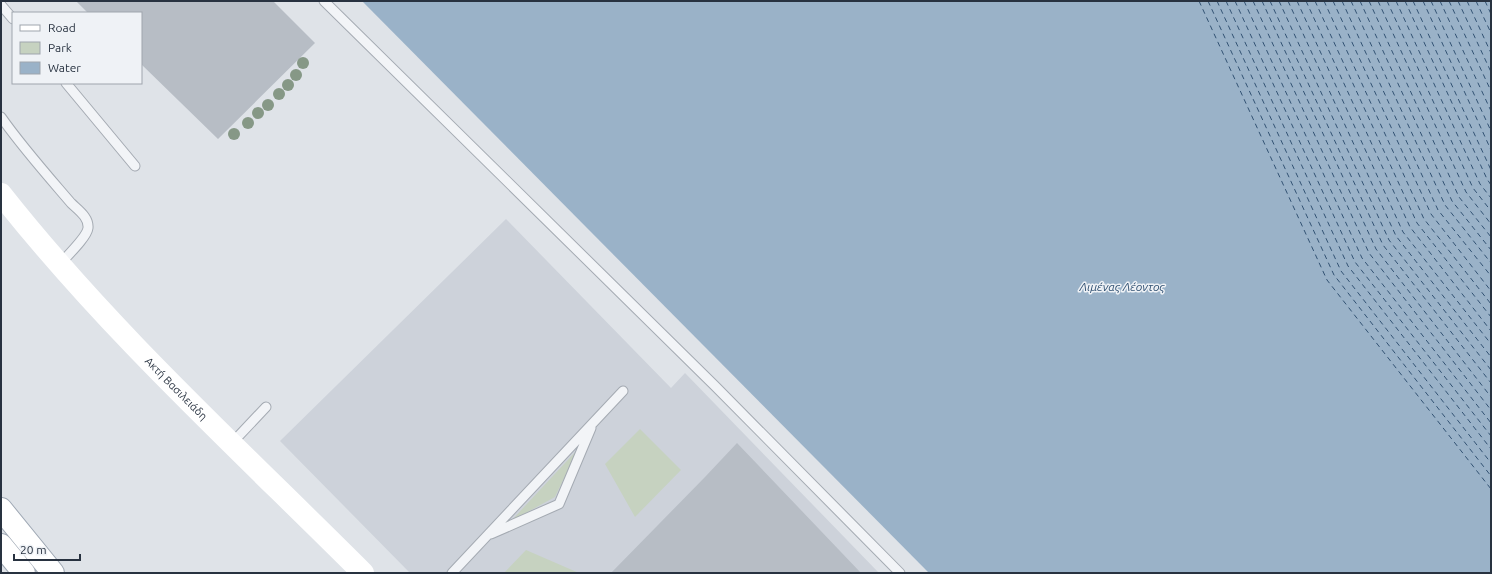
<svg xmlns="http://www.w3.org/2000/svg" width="1492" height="574" viewBox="0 0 1492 574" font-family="Ubuntu,sans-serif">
  <rect width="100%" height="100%" fill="#dfe3e8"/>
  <path fill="#cdd2da" d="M506,219L671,388L685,373L879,573H410L280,441Z"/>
  <path fill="#c6d2c0" d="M640,429L681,470L635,517L605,464Z
    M578,449L555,497L511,521Z
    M526,550L579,573H504Z"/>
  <path fill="#9ab2c8" d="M362,1H1491V573H929Z"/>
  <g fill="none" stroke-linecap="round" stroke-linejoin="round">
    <path stroke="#325273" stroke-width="1" stroke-dasharray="5 4" stroke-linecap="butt" d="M1199,1L1327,280L1491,489
      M1208,1L1334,275L1491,476
      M1217,1L1341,271L1491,463
      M1226,1L1348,266L1491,449
      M1235,1L1355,262L1491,436
      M1244,1L1362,258L1491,423
      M1253,1L1369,253L1491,410
      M1262,1L1376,249L1491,397
      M1270,1L1383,245L1491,383
      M1279,1L1389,240L1491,370
      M1288,1L1396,236L1491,357
      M1297,1L1403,232L1491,344
      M1306,1L1410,227L1491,331
      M1315,1L1417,223L1491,317
      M1324,1L1424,219L1491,304
      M1333,1L1431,214L1491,291
      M1342,1L1438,210L1491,276
      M1351,1L1445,205L1491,263
      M1360,1L1452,201L1491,250
      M1369,1L1459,197L1491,237
      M1378,1L1466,192L1491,224
      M1387,1L1473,188L1491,211
      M1396,1L1480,184L1491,198
      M1405,1L1487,179L1491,185
      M1413,1L1491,170
      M1423,1L1491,150
      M1431,1L1491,131
      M1440,1L1491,111
      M1449,1L1491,91
      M1458,1L1491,72
      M1467,1L1491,53
      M1476,1L1491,33
      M1485,1L1491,14"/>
  </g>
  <path fill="#b7bdc5" d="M76,1H273L315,43L218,139L141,64V13H88Z
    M737,443L861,573H611L705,477Z"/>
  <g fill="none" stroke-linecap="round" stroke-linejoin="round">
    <defs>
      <path id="lane" d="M324,1L715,386L900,573
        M1,5L13,19
        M66,83L135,166
        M1,117C22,147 47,175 71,203C78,210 89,217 88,228C87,237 67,256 60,264
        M232,443L266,407
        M491,534L559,504L591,428
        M452,573L623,391"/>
      <path id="primary" d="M1,509L53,573
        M1,545L24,573"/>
    </defs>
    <use href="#lane" stroke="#a4aab2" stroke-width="11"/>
    <use href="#primary" stroke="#9fa8b4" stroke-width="24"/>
    <use href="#lane" stroke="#f2f4f7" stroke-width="9"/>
    <path stroke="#fff" stroke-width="22" id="s1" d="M1,194C109,331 240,450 363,573"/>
    <use href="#primary" stroke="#fff" stroke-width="22"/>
  </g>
  <g fill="#869886">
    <circle cx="303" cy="63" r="6"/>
    <circle cx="296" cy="75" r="6"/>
    <circle cx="288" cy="85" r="6"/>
    <circle cx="279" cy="94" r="6"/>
    <circle cx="268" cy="105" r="6"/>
    <circle cx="258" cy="113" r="6"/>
    <circle cx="248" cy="123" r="6"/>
    <circle cx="234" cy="134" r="6"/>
  </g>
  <g text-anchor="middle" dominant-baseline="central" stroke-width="3" stroke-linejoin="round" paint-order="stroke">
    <g font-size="11" fill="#283240" stroke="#eff2f6">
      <text stroke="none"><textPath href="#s1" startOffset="262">Ακτή Βασιλειάδη</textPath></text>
    </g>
    <g font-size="12" font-style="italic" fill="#325273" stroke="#eff2f6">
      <text x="1122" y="286">Λιμένας Λέοντος</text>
    </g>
  </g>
  <rect width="1492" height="574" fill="none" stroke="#283240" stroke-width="4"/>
  <rect x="12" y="12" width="130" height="72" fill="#eff2f6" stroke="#9fa5ad"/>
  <rect x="20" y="25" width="20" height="6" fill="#ffffff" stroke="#9fa5ad"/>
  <text x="48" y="32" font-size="12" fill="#283240">Road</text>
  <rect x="20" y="42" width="20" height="12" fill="#c6d2c0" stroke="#9fa5ad"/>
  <text x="48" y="52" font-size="12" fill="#283240">Park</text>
  <rect x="20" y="62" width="20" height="12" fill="#9ab2c8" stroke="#9fa5ad"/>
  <text x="48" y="72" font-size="12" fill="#283240">Water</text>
  <path d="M14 554v6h66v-6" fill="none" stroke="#283240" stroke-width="2"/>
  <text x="20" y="554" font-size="12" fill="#283240" stroke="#eff2f6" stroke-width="3" paint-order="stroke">20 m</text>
</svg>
